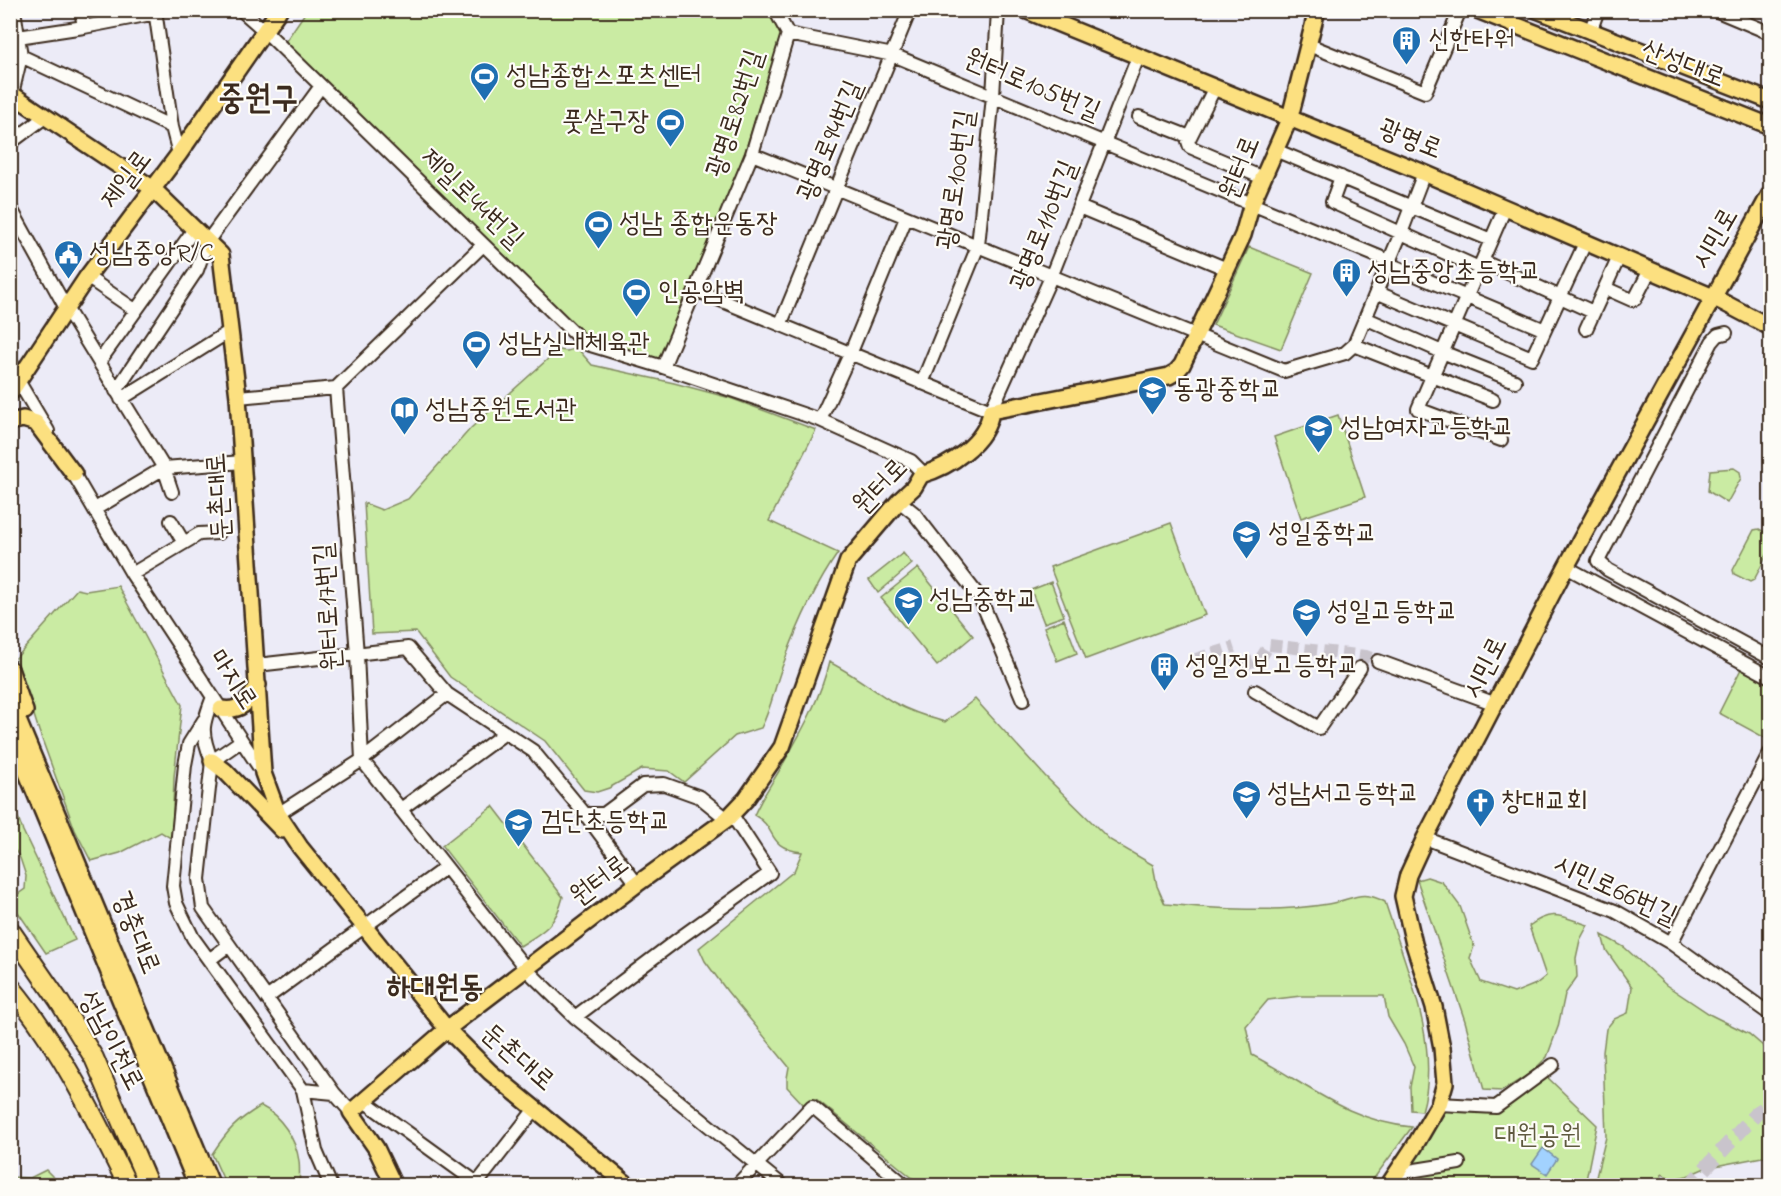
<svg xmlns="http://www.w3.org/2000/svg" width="1781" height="1196" viewBox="0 0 1781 1196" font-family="'Indie Flower','Poor Story',sans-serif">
  <rect width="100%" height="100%" fill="#ecebf7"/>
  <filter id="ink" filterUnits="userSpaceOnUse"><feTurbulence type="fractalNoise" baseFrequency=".0167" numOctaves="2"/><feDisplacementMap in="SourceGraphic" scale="12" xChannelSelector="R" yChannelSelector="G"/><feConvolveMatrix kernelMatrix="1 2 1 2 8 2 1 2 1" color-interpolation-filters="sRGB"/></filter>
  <g filter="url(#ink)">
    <path fill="#caeba3" stroke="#828a60" stroke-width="1.5" d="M307,10H770L783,29L744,155L661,362L584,343L283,45Z
      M1249,247L1313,273L1281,349L1213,325Z
      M577,348L592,365L674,383L730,398L816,430L769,521L838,553C815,586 798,624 784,662C775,684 772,707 761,728L735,736L684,782L669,771L642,769L609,788L597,792L584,790L545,741L450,677L416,632L372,634L364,503L382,510L408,499L471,428L558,350L567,351Z
      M1338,415L1365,497L1301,518L1274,437Z
      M1734,468L1740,472L1741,478L1727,503L1708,491L1710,470Z
      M1171,523L1205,615L1086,659L1050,567Z
      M1759,529L1770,535V549L1754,580L1750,582L1734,574L1733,570L1754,530Z
      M903,553L912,564L878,593L869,580Z
      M918,568L973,636L937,666L881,598Z
      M1051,582L1064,616L1044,623L1031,590Z
      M118,586L182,705L174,777L172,839L161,832L120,853L91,861L75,830L39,731L16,658L77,589L86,591Z
      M1064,619L1077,653L1057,661L1044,627Z
      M829,662C852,673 871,689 893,702C909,711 927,717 945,722L975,699L1045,776L1110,840L1153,865L1157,886L1165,904C1218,909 1275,913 1328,904C1352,900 1361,888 1385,902C1405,964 1442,1046 1422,1111L1411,1110L1410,1087L1414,1067L1404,1044L1388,1017L1384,996H1301L1268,1000L1246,1026L1252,1055C1306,1083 1347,1121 1412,1127L1369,1185H921L816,1099L804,1105L787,1087V1078L789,1067L727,991L705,961L699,948L794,871L802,852C764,847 779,828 754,815C761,799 770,786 779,771C799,736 820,701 829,662Z
      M1742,667L1770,682V733L1767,739L1719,713Z
      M11,798L23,831L75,940L46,953L11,902V899L25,889L26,876L20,858L11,844Z
      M493,806L563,897C556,925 543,932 520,946L442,846Z
      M1427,877L1442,882L1460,906L1474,946L1470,958L1481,982L1514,993L1536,984L1546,976L1529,926C1553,908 1562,917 1588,925L1580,940L1576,958L1577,977L1565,994L1558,1027L1547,1057L1531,1073L1502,1091L1484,1090L1465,1021L1417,880Z
      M1602,935L1624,947L1666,985L1711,1015L1749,1034L1770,1052V1157H1762L1705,1168L1687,1176L1672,1179L1662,1174L1660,1185H1594L1606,1137L1603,1052L1606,1029L1614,1019L1628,1013L1632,987L1606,950Z
      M1545,1075L1597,1125L1585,1185H1419L1396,1174L1452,1098L1495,1104Z
      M261,1106C281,1116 296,1139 299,1161C300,1169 299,1177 300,1185H226L212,1154C228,1130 236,1121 261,1106Z
      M46,1170L61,1185H11V1177L30,1178Z"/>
    <path fill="#a2d2fe" stroke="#798fa4" stroke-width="1.5" d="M1543,1148L1557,1159L1547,1174L1532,1164Z"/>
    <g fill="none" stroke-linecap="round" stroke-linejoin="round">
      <path stroke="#c9c4cc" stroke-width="12" stroke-dasharray="12 6" stroke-linecap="butt" d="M1196,659L1234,647
        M1242,665L1261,658L1269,645L1366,656L1378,661"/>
      <path stroke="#c9c4cc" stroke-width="15" stroke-dasharray="15 8" stroke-linecap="butt" d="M1689,1186L1757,1113L1770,1105"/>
      <defs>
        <path id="minor" d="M81,10L84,27
          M155,10L172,127L179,154
          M241,10L265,31L584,343L663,367L820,420L911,461L919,469L921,475
          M1715,10L1770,33
          M1590,32L1598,10
          M788,34L893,55L1389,261
          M18,37L84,27L156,13
          M1309,45L1425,92L1460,10
          M21,56L172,127
          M1215,87L1188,141L1190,147L1263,178
          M12,94L21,56L14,10
          M1139,117L1190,137
          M10,143L45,117
          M1275,150L1491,240
          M752,154L1284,371L1345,353L1354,345L1401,233L1424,173
          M1341,177L1332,202L1479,268
          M10,207L66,308L164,468L172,492
          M1079,207L1227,269
          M1482,261L1593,312
          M1387,263L1545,330
          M87,277L135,310
          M1605,288L1632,300L1635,299L1650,270
          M696,290L991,411L1051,277L1138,57
          M1376,292L1532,358L1585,243
          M1365,318L1442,352L1515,381
          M781,323L910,10
          M1586,329L1619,257
          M1726,333L1718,335L1712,342L1598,561L1608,570L1770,658
          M1354,345L1493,400
          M99,362L195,228
          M10,367L48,431
          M663,367L752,154L788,34L775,10
          M922,383L978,246L993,96L998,10
          M336,388L357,654L362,760L526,969L575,1017L783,1186
          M116,391L197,270L207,242L321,86
          M238,397L336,388L483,245
          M121,399L230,331
          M820,420L851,352L906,218
          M1501,440L1418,409L1505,208
          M69,466L132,574L263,773
          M899,501L914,513L980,598L1023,700
          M95,509L164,468L243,462
          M171,521L184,543
          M1566,567L1770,677
          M132,574L199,534L218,533
          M1378,661L1496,704
          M257,665L408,648L447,694L533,751L585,814L637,884
          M1255,691L1319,728L1360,668
          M204,720L189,744L185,765L173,886L176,903L193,938L303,1090L334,1093
          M241,741L212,761L199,879L203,908L334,1093L351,1112
          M212,761C200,732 202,725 213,697
          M401,809L505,733
          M278,814L362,760L447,694
          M585,814H604L643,785L664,784L700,797L727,819
          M1425,838L1615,911L1671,943L1770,1014
          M1671,943L1770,753
          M209,960L229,945
          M268,997L445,868
          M575,1017L681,937L770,873L732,815
          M303,1090L316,1151L331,1186
          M364,1101L477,1183
          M1439,1104L1496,1107L1553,1065
          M1397,1173L1459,1163
          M475,1186L535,1109
          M736,1186L812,1106L906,1186"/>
        <path id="major" d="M1025,10L1424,173L1713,297L1770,327
          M1477,10L1770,126
          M1537,10L1770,101
          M10,93L152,188L221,255L238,397L263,773L278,814L300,847L447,1029L490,1072L629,1186
          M10,393L87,277L179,154L279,10
          M10,422L23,419L36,423L74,474
          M10,669L25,711
          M10,701L212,1186
          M221,709C241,712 249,702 258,685
          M10,732L197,1186
          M212,761L225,771L282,830
          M394,1186L376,1148L351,1112L447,1029L637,884L727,819L746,799L782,747L848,561L899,501L914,487L921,475C949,467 987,443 991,411L1169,376L1176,372L1182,365L1243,235L1252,203L1290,117L1317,10
          M1388,1186L1414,1147L1439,1104L1445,1083L1442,1048L1434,1007L1414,944L1403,896L1408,875L1425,838L1566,567L1770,194"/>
        <path id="highway" d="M10,930L59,1001L94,1058L149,1186
          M10,986C60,1046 94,1116 128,1186"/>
      </defs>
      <use href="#minor" stroke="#3b2a1e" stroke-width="16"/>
      <use href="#major" stroke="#3b2a1e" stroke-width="20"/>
      <use href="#highway" stroke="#3b2a1e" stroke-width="22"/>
      <use href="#minor" stroke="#fdfcf7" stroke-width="12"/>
      <use href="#major" stroke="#fce080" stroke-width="15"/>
      <use href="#highway" stroke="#fce080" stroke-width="18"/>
    </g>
  </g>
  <defs>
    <symbol id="building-pin" viewBox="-11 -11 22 30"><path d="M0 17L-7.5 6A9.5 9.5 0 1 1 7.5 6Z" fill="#1f6fb2" stroke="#fdfcf7"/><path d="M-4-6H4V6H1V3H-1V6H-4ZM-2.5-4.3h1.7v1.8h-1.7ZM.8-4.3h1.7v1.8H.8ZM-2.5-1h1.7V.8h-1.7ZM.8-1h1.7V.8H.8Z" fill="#fff"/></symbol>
    <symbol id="stadium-pin" viewBox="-11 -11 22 30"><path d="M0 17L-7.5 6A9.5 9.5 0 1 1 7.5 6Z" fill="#1f6fb2" stroke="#fdfcf7"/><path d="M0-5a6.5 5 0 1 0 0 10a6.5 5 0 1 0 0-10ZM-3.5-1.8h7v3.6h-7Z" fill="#fff"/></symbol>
    <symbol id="civic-pin" viewBox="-11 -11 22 30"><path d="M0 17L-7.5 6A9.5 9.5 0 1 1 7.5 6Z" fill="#1f6fb2" stroke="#fdfcf7"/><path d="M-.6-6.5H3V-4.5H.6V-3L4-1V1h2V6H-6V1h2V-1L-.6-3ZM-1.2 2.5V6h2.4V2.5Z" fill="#fff"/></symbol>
    <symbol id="school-pin" viewBox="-11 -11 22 30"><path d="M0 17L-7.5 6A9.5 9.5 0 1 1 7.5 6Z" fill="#1f6fb2" stroke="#fdfcf7"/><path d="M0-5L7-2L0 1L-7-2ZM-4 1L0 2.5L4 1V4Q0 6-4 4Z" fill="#fff"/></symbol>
    <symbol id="library-pin" viewBox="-11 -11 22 30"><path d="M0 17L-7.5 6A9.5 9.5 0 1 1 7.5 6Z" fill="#1f6fb2" stroke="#fdfcf7"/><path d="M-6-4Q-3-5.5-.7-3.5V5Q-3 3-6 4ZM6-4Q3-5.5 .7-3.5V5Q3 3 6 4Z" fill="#fff"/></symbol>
    <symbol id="church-pin" viewBox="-11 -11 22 30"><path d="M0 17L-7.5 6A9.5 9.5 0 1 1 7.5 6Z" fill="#1f6fb2" stroke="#fdfcf7"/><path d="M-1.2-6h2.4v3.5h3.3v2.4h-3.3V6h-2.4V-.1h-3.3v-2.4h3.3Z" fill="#fff"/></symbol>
  </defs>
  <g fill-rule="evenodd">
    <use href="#building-pin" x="1390" y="24" width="33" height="45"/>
    <use href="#stadium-pin" x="468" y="60" width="33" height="45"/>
    <use href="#stadium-pin" x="654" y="106" width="33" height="45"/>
    <use href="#stadium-pin" x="582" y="208" width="33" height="45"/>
    <use href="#civic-pin" x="52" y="238" width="33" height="45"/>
    <use href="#building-pin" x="1330" y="256" width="33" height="45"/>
    <use href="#stadium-pin" x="620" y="276" width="33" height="45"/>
    <use href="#stadium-pin" x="460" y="328" width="33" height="45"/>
    <use href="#school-pin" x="1136" y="374" width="33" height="45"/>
    <use href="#library-pin" x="388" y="394" width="33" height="45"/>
    <use href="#school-pin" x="1302" y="412" width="33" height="45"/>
    <use href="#school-pin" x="1230" y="518" width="33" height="45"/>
    <use href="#school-pin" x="892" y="584" width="33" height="45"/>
    <use href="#school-pin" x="1290" y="596" width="33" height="45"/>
    <use href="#building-pin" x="1148" y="650" width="33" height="45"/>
    <use href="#school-pin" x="1230" y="778" width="33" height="45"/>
    <use href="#church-pin" x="1464" y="786" width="33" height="45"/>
    <use href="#school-pin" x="502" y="806" width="33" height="45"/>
  </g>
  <g text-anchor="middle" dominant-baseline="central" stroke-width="4.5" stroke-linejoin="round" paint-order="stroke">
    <g font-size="27" fill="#3b2a1e" stroke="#fdfcf7" text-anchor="start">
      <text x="1428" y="40">신한타워</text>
      <text x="506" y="76">성남종합스포츠센터</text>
      <text x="649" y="122" text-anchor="end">풋살구장</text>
      <text x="619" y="224">성남 종합운동장</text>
      <text x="89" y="254">성남중앙R/C</text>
      <text x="1367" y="272">성남중앙초등학교</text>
      <text x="658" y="292">인공암벽</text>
      <text x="498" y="344">성남실내체육관</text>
      <text x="1173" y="390">동광중학교</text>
      <text x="425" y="410">성남중원도서관</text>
      <text x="1340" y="428">성남여자고등학교</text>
      <text x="1268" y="534">성일중학교</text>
      <text x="929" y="600">성남중학교</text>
      <text x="1327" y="612">성일고등학교</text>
      <text x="1185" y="666">성일정보고등학교</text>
      <text x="1267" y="794">성남서고등학교</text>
      <text x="1501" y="802">창대교회</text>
      <text x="540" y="822">검단초등학교</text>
    </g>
    <g font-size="27" fill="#3b2a1e" stroke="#fdfcf7">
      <text transform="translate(1683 65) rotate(21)">산성대로</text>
      <text transform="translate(1032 86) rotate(23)">원터로105번길</text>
      <text transform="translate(736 114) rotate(-72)">광명로82번길</text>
      <text transform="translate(1410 140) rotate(22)">광명로</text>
      <text transform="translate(831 141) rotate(-67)">광명로94번길</text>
      <text transform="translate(1241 168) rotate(-68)">원터로</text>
      <text transform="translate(127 180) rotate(-53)">제일로</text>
      <text transform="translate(957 180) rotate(-82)">광명로100번길</text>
      <text transform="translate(471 199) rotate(44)">제일로44번길</text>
      <text transform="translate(1045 226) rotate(-68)">광명로110번길</text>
      <text transform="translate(1716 239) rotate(-60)">시민로</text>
      <text transform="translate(881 487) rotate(-46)">원터로</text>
      <text transform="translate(220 496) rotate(-94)">둔촌대로</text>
      <text transform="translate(329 607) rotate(-94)">원터로17번길</text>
      <text transform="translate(1486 668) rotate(-63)">시민로</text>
      <text transform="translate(232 680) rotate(57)">마지로</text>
      <text transform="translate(600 881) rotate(-37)">원터로</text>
      <text transform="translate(1615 891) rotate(25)">시민로66번길</text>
      <text transform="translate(135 933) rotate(68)">경충대로</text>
      <text transform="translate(110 1041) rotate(62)">성남이천로</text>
      <text transform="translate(517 1058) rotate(41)">둔촌대로</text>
    </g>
    <g font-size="27" fill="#5f5a3f" stroke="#fdfcf7">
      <text x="1538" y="1136">대원공원</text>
    </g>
    <g font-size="30" font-weight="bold" fill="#3b2a1e" stroke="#fdfcf7">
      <text x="435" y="989">하대원동</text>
    </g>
    <g font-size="33" font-weight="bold" fill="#3b2a1e" stroke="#fdfcf7">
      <text x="258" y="100">중원구</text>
    </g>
  </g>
  <rect width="1781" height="1196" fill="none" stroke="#fdfcf7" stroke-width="36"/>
  <rect x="18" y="18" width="1745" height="1160" fill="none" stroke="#3b2a1e" stroke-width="2" filter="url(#ink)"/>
</svg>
